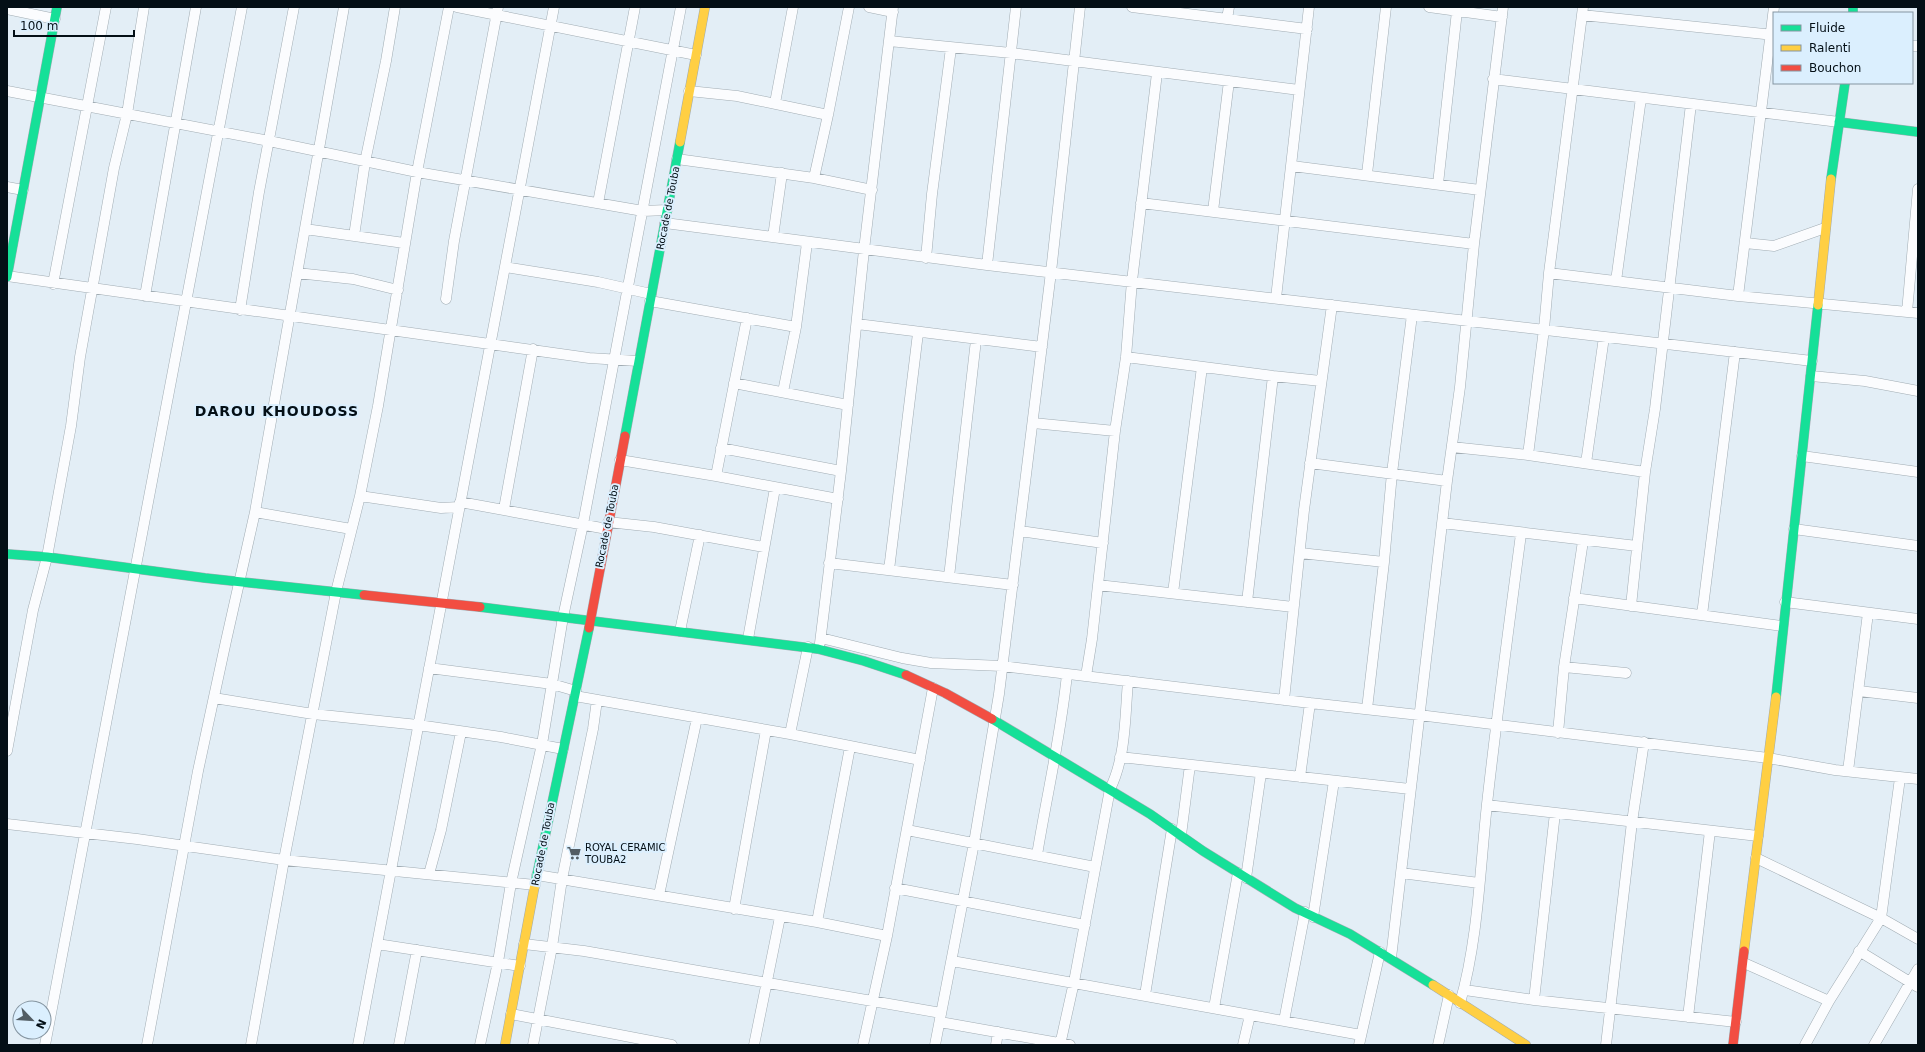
<svg xmlns="http://www.w3.org/2000/svg" width="1925" height="1052" viewBox="0 0 1925 1052" font-family="'DejaVu Sans',sans-serif">
  <rect width="100%" height="100%" fill="#e3eef6"/>
  <g fill="none" stroke-linecap="round" stroke-linejoin="round">
    <defs>
      <path id="street" d="M457,7L696,55
        M869,7L893,12
        M1132,7L1307,29
        M1429,7L1502,17
        M7,9L55,19
        M1582,15L1774,35
        M1227,19L1229,7
        M889,41L1011,53L1299,90
        M1912,46H1918
        M1493,79L1839,122
        M7,91L269,141L417,172L643,211L667,210
        M689,91L737,96L828,115
        M775,103L793,7
        M677,159L814,178L872,190
        M1292,166L1480,190
        M1367,174L1386,7
        M814,178L828,115L849,7
        M1438,184L1457,11
        M7,187L23,190
        M598,203L635,7
        M1141,203L1474,244
        M1213,211L1229,81
        M665,223L987,265L1812,361
        M305,229L404,243
        M354,236L365,162L386,61L395,7
        M773,237L782,173
        M1745,243L1774,246L1825,228
        M926,258L932,194L951,48
        M987,265L1016,7
        M505,267L598,282L651,294
        M297,273L353,279L398,290
        M1549,273L1738,296L1918,313
        M7,276L589,358L638,361
        M1616,281L1641,98
        M53,284L106,7
        M145,296L196,7
        M1738,296L1774,7
        M1276,298L1309,7
        M446,299L454,241L498,7
        M650,301L796,327
        M240,310L259,192L294,7
        M1907,312L1918,189
        M857,324L1042,347
        M1126,357L1273,376L1321,381
        M1811,376L1865,381L1918,391
        M734,383L848,405
        M783,392L796,327L807,243
        M1033,423L1115,431
        M1452,447L1528,455L1645,472
        M721,448L841,471
        M1528,455L1544,329L1549,273L1583,7
        M1802,456L1918,472
        M620,460L716,476L838,499
        M1310,463L1447,481
        M1586,463L1604,337
        M716,476L747,318
        M360,496L441,508L459,507
        M460,502L607,529
        M504,509L533,349
        M255,512L351,529
        M608,522L654,527L764,547
        M1442,523L1637,546
        M1794,529L1918,546
        M1020,531L1103,543
        M1300,553L1384,562
        M829,563L1013,585
        M889,570L918,333
        M949,577L976,340
        M1098,585L1293,607
        M1173,593L1202,367
        M1574,598L1782,626
        M1247,602L1273,376
        M1785,602L1918,619
        M1631,606L1645,472L1655,409L1691,104
        M1702,615L1735,352
        M680,631L700,535
        M821,638L902,658L931,663L1002,666L1310,703L1419,715L1768,758L1835,770L1918,779
        M748,639L775,488
        M820,643L841,471L864,250L893,7
        M1564,667L1626,673
        M429,668L552,684L576,691
        M1086,676L1092,639L1115,431L1126,357L1132,281L1157,73
        M1859,691L1918,698
        M575,696L790,734L920,760
        M214,698L313,714L418,725L501,737L563,749
        M1284,700L1304,510L1332,305
        M1367,709L1384,562L1392,473L1412,315
        M1558,733L1564,667L1583,541
        M790,734L808,647
        M7,751L33,610L47,557L71,426L80,357L114,168L127,114L144,7
        M1120,757L1410,789
        M1848,771L1868,613
        M1300,777L1310,703
        M1487,805L1758,836
        M7,824L137,839L284,860L535,885
        M907,830L1095,867
        M1181,835L1190,765
        M1037,855C1047,794 1061,735 1067,674
        M1756,858L1881,918L1918,939
        M1401,873L1479,883
        M429,874L441,830L461,732
        M537,875L817,922L887,936
        M1246,878L1261,773
        M895,888L1085,925
        M659,895L697,718
        M734,909L766,730
        M1313,917L1334,781
        M817,922L850,747
        M377,944L520,966
        M524,944L584,951L941,1013
        M1859,951L1918,987
        M1391,958L1447,481L1460,387L1474,244L1503,7
        M952,961L1361,1035
        M1744,963L1829,1001
        M1465,990L1534,1000L1736,1022
        M1145,995L1172,829
        M1534,1000L1555,813
        M1460,1003C1478,941 1480,869 1487,804C1497,714 1509,624 1521,534
        M1214,1008L1238,873
        M511,1014L672,1045
        M1688,1017L1710,831
        M1284,1021L1305,912
        M940,1022L1070,1045
        M45,1045L242,7
        M147,1045L198,771L226,641L255,512L344,7
        M251,1045L284,860L336,592L360,496L378,406L417,172L449,7
        M358,1045L554,7
        M399,1045L417,950
        M480,1045L498,962L511,883L542,744L563,617L583,524L681,7
        M533,1045L552,947L562,879L593,729L597,700
        M754,1045L780,917
        M863,1045L887,936L933,688
        M935,1045L974,843L999,694L1051,272L1080,7
        M996,1045L998,1032
        M1060,1045L1074,982L1110,789C1126,757 1125,716 1128,681
        M1243,1045L1250,1015
        M1359,1045L1380,952
        M1438,1045L1449,995
        M1606,1045L1632,822L1644,742
        M1805,1045L1829,1001L1881,918L1900,778
        M1874,1045L1918,969"/>
      <path id="fast" d="M1853,7V13
        M1839,122L1918,132
        M1831,179L1845,83
        M7,277L57,7
        M625,436L680,142
        M7,554L47,557L205,578L364,595
        M480,607L818,649L864,661L906,675
        M1776,697L1818,305
        M992,719L1150,814L1203,851L1295,908L1350,934L1433,985
        M535,884L589,628"/>
      <path id="slow" d="M680,142L705,7
        M1818,305L1831,179
        M1744,951L1776,697
        M1433,985L1526,1045
        M505,1045L535,884"/>
      <path id="jam" d="M364,595L480,607
        M589,628L625,436
        M906,675L945,693L992,719
        M1733,1045L1744,951"/>
    </defs>
    <use href="#street" stroke="#a1acb3" stroke-width="11"/>
    <use href="#fast" stroke="#a1acb3" stroke-width="10"/>
    <use href="#slow" stroke="#a1acb3" stroke-width="10"/>
    <use href="#jam" stroke="#a1acb3" stroke-width="10"/>
    <use href="#street" stroke="#fbfcfe" stroke-width="10"/>
    <use href="#fast" stroke="#16e098" stroke-width="9"/>
    <use href="#slow" stroke="#ffcf43" stroke-width="9"/>
    <use href="#jam" stroke="#f24e42" stroke-width="9"/>
  </g>
  <defs>
    <symbol id="supermarket-bare" viewBox="-9 -9 18 18"><path d="M-6-5.5h2.5l.6 2H6L4.5 2H-2.5L-4.4-4H-6ZM-1.5 3.2a1.3 1.3 0 1 0 .1 0ZM3 3.2a1.3 1.3 0 1 0 .1 0Z" fill="#525d64" stroke="#dbeffe" stroke-width="2.5" paint-order="stroke"/></symbol>
  </defs>
  <g fill-rule="evenodd">
    <use href="#supermarket-bare" x="564" y="843" width="20" height="20"/>
  </g>
  <g text-anchor="middle" dominant-baseline="central" stroke-width="4" stroke-linejoin="round" paint-order="stroke">
    <g font-size="10" fill="#040f16" stroke="#dbeffe">
      <text transform="translate(668 208) rotate(-79)">Rocade de Touba</text>
      <text transform="translate(607 526) rotate(-79)">Rocade de Touba</text>
      <text transform="translate(543 844) rotate(-79)">Rocade de Touba</text>
    </g>
    <g font-size="10" fill="#040f16" stroke="#dbeffe" text-anchor="start">
      <text x="585" y="847">ROYAL CERAMIC<tspan x="585" dy="12">TOUBA2</tspan></text>
    </g>
    <g font-size="14" font-weight="bold" letter-spacing="1" fill="#040f16" stroke="#dbeffe">
      <text x="277" y="411">DAROU KHOUDOSS</text>
    </g>
  </g>
  <rect width="1925" height="1052" fill="none" stroke="#040f16" stroke-width="16"/>
  <rect x="1773" y="12" width="140" height="72" fill="#dbeffe" stroke="#8595a1"/>
  <rect x="1781" y="25" width="20" height="6" fill="#16e098" stroke="#8595a1"/>
  <text x="1809" y="32" font-size="12" fill="#040f16">Fluide</text>
  <rect x="1781" y="45" width="20" height="6" fill="#ffcf43" stroke="#8595a1"/>
  <text x="1809" y="52" font-size="12" fill="#040f16">Ralenti</text>
  <rect x="1781" y="65" width="20" height="6" fill="#f24e42" stroke="#8595a1"/>
  <text x="1809" y="72" font-size="12" fill="#040f16">Bouchon</text>
  <g transform="translate(32 1020) rotate(115)"><circle r="19" fill="#dbeffe" stroke="#8595a1"/>
  <path d="M0-3L7 15L0 10L-7 15Z" fill="#525d64"/>
  <text y="-6" font-size="11" font-weight="bold" text-anchor="middle" fill="#040f16">N</text>
  </g>
  <path d="M14 30v6h120v-6" fill="none" stroke="#040f16" stroke-width="2"/>
  <text x="20" y="30" font-size="12" fill="#040f16" stroke="#dbeffe" stroke-width="3" paint-order="stroke">100 m</text>
</svg>
